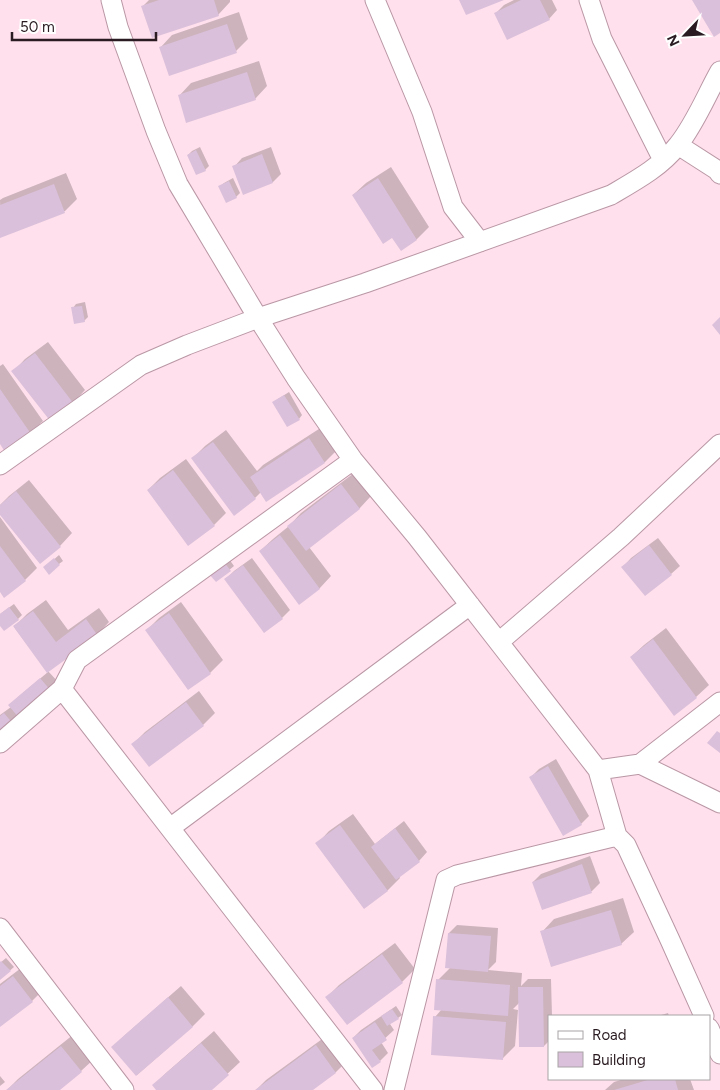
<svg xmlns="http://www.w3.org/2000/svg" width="720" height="1090" viewBox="0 0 720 1090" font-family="Figtree,sans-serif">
  <rect width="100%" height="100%" fill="#ffe0ec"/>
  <path fill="#0003" d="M149,0H230V2L218,15L143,6Z
    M514,0H552L557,10L549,19L496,13L504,5Z
    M239,12L248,39L236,51L160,48L172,35Z
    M259,61L267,86L255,99L179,96L191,83Z
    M200,147L209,166L205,170L188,155L192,151Z
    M271,147L281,174L273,182L244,193L234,167L242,158Z
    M391,167L429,227L417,239L401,250L393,237L353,195L366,183Z
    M66,173L77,199L65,211L1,237L0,200L3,198Z
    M233,178L240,193L236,197L227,201L220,186L224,183Z
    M85,302L88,317L84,321L73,308L76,304Z
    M48,342L85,390L73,403L13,372L25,359Z
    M3,364L43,421L30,433L0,442V366Z
    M289,392L302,415L299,419L278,399Z
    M322,427L337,450L325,462L261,492L255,498L193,458L205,446L226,430L257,471L263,465Z
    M186,459L226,513L214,525L148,490L160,478Z
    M354,473L371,496L359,509L309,547L331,576L319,589L260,551L273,539L289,526L301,513Z
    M29,480L72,533L60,546L40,562L0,513V505L9,496Z
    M0,517L37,568L25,580L0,590Z
    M658,538L680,566L671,574L623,567L631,558Z
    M59,555L63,561L59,564H49Z
    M252,558L290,610L282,618L265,631L226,579L234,571Z
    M229,559L234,566L216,581L211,574Z
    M46,600L68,630L99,608L109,622L97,635L48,671L59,683L0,734V715L11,707L18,697L48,672L14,627L27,614Z
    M181,602L223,660L210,673L188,689L147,630L159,618Z
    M14,604L22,615L18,619L0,623V614Z
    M666,628L709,685L696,697L674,714L631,657L644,645Z
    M199,691L215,713L203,725L133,744L145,732Z
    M556,759L589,816L581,824L531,777L539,769Z
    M353,814L375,844L404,821L427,852L419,861L399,876L400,878L388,890L364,908L317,844L329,831Z
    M590,856L600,883L592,891L543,909L533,882L541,874Z
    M623,898L634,932L621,944L542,932L554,919Z
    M457,925L498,928L496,962L488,970L522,973L521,986L528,979H551L552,1016H549V1041L544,1046L520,1002L513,1009L518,1010L515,1046L503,1058L435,1017L442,1009L438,980L450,968L449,933Z
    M395,943L415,969L402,982L347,1023L327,997L339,985Z
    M6,958L14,967L0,979V963Z
    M25,965L44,989L32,1001L0,1026V984Z
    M181,986L205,1014L193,1026L137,1075L113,1047L125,1035Z
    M396,1006L402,1015L390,1024L394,1030L381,1042L388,1053L380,1061L353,1038L361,1030Z
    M668,1013L669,1016H658Z
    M214,1031L240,1062L210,1090H158L154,1085L166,1073Z
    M74,1034L94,1059L81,1071L58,1090H7L18,1079Z
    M329,1034L348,1060L336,1072L311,1090H256L266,1080Z
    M0,1076L5,1082L0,1086Z
    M624,1079H690L694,1090H605L614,1082Z"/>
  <path fill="#dbc0db" d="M159,0H214L219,16L152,38L141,6Z
    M459,0H504L466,15Z
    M521,0H540L550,20L507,40L494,13Z
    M692,0H720V33L714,37Z
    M227,24L237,53L169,76L159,47Z
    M247,72L256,100L186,123L178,95Z
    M196,150L206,171L196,175L187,155Z
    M262,154L273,183L243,195L232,166Z
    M378,178L417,240L401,251L392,238L383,244L352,195Z
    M229,181L237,198L226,203L218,186Z
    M54,184L65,213L0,238V205Z
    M82,306L85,322L74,324L71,307Z
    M720,317V335L712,325Z
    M35,353L74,404L51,422L11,371Z
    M0,389L31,434L5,452L0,444Z
    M284,395L300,420L287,427L272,402Z
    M309,438L325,463L266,502L250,477Z
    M213,442L256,499L234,516L191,458Z
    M173,470L215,526L188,546L147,490Z
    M341,484L360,509L306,551L287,526Z
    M16,491L61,547L40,564L0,515V505Z
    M280,535L320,589L299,605L259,551Z
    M649,545L672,575L645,596L621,567Z
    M0,546L26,581L4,598L0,592Z
    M54,558L60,565L49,575L43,567Z
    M224,562L231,571L216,582L209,574Z
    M243,565L283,619L264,633L224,579Z
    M9,607L19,620L4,631L0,626V614Z
    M33,611L56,642L86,619L98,636L47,673L13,626Z
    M169,613L211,674L188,690L145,630Z
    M653,639L697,698L674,716L630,657Z
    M40,678L52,692L20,719L8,705Z
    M186,702L204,726L149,767L131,744Z
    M4,713L14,725L0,736V716Z
    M717,731L720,733V753L707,743Z
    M548,766L582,825L563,836L529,777Z
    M340,825L388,891L364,909L315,843Z
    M395,828L420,862L396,880L371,847Z
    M582,864L592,893L542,910L532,882Z
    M611,910L622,945L551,967L540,931Z
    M448,933L491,936L488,972L445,968Z
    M382,954L403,983L347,1025L325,997Z
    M1,961L11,971L0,980V962Z
    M13,976L33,1002L0,1027V986Z
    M436,979L510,985L508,1016L434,1010Z
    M518,987H543L544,1047H519Z
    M168,997L193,1027L136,1076L111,1047Z
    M392,1009L399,1019L387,1026L381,1016Z
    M433,1016L506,1022L503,1060L431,1055Z
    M375,1022L387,1040L372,1050L381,1062L372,1068L352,1038Z
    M201,1043L229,1075L212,1090H156L152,1085Z
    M316,1045L336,1073L313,1090H255Z
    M61,1046L82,1072L60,1090H6Z
    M651,1079H675L678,1090H614Z"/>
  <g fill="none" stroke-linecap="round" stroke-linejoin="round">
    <defs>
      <path id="minor" d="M111,0L118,27L156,131L178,184L258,318L296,378L353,460L417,537L598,770L617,836L626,845L670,940L704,1016
        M375,0L422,112L453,207L480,242
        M589,0L602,39L663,160
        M678,145L717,170L720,174
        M353,460L77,660L62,689L373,1090
        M0,465L141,365L187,345L258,318L365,283L611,195C635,181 661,167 678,145C695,124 707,94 720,71
        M499,642L621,537L720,444
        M0,743L62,689
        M640,764L720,702
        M598,770L640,764L720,803
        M170,828L470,605
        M0,928L124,1090
        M709,1028L720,1054
        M394,1090L446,880L457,875L617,836"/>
    </defs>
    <use href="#minor" stroke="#ba97a5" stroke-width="21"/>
    <use href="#minor" stroke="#fff" stroke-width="19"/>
  </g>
  <rect x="548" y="1015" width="162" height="65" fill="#ffffff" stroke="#a9a4a6"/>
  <rect x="558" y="1031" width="25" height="8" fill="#ffffff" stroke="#a9a4a6"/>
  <text x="592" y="1040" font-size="15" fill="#291b21">Road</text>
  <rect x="558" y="1052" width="25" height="15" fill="#dbc0db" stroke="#a9a4a6"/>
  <text x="592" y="1065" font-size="15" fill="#291b21">Building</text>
  <g transform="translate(685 35) rotate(245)" stroke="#ffffff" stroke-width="4" paint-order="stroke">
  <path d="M0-4L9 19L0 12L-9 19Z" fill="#291b21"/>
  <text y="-8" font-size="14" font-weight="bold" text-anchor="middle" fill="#291b21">N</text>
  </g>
  <path d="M12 32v8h144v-8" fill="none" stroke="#291b21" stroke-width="2.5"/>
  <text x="20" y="32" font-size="15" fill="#291b21" stroke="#ffffff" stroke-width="4" paint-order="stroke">50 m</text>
</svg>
